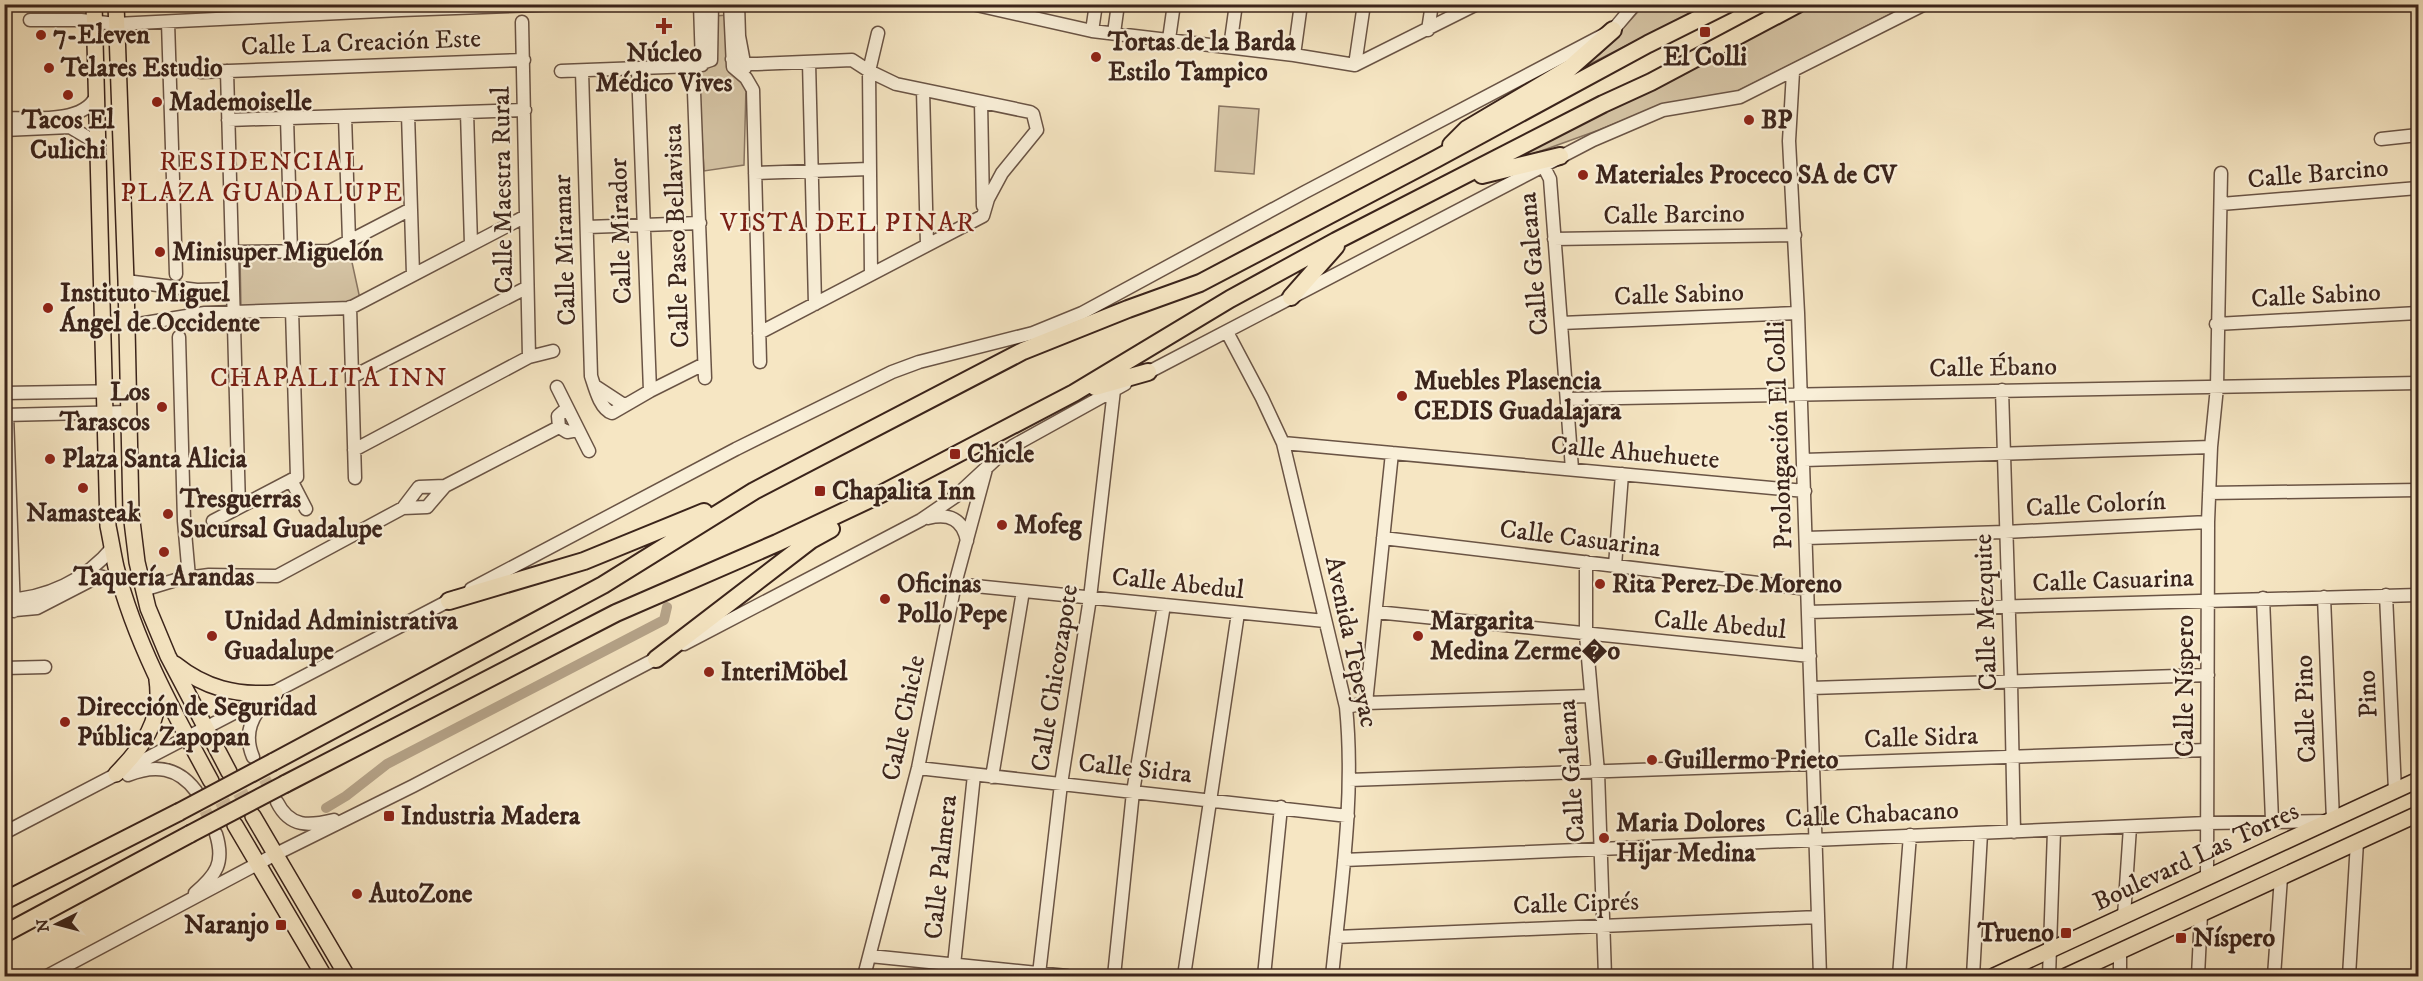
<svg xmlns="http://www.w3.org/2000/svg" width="2423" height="981" viewBox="0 0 2423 981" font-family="'IM FELL DW Pica',serif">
  <rect width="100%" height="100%" fill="#f6e6c3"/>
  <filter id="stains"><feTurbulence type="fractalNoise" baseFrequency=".00333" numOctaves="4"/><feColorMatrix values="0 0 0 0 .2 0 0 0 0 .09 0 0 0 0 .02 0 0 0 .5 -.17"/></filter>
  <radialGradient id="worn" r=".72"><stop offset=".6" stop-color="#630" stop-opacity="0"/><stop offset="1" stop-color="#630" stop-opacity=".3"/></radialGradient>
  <path fill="#d6c5a6" stroke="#887460" stroke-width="1.5" d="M1644,5H1707L1578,70L1600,54Z
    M1812,5H1908L1738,91L1661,105L1599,130L1494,168Z
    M728,15C729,26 724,57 727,64C731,74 741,78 746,87L744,165L704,171L698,67L714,16Z
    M1219,106L1259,109L1254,174L1215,171Z
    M348,244L360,299L350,305L241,310L240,256Z"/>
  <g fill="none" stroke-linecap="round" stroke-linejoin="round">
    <path stroke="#b6a48a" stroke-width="10" d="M326,808L346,796L387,764L664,620L667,607"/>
    <path stroke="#d1bfa1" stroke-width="12" stroke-dasharray="12 6" stroke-linecap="butt" d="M256,763L275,798
      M198,794L214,830"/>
    <path stroke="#d1bfa1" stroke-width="15" stroke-dasharray="15 8" stroke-linecap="butt" d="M229,772L252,814
      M211,781L234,823"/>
    <defs>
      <path id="minor" d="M700,4L702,65
        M730,4L733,67L746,78L753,90L760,362
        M738,4L739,36L745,68
        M972,4L1092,31L1294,55L1355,65L1477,4
        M30,20H81L116,24L401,10L564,4
        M168,22L176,274
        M522,22L529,357
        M1428,30L1432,4
        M1092,31L1096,4
        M1114,33L1118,4
        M1169,39L1174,4
        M1230,47L1236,4
        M1294,55L1301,4
        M732,59L744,64H757L852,60L869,71L896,84L1030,112L1033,114L1037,130L1002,173L988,199L983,216L759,333
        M809,62L815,304
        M1355,65L1364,4
        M693,66L705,378
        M638,69L650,391
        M227,71L239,507
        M561,71L693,66L711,60L712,4
        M582,71L591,376C595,388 600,409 612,413L650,391L704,364
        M201,72L524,60
        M1793,72L1789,141L1798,313L1820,976
        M923,90L927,245
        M981,102L983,206
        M467,112L471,244
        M408,114L413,274
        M345,116L349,241
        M4,118C31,118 84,124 96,96
        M287,118L291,252
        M228,120L525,110
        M4,130L70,127L97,143
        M2381,139L2418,135
        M1543,165L1550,179L1572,469
        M755,173L869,169
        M2221,204L2418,188
        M587,227L700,223
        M1554,239L1795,235
        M232,252L330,251L411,209
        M871,274L869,71L878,33
        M126,281L197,290L233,289
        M350,307L355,478
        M1561,323L1798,313
        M2216,324L2418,313
        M127,326L205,313L350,308L526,216
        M1227,332L1262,398L1283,443L1346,707C1355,797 1341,887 1332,976
        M179,337L184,521L189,577
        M1143,375L1593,140L1663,110L1740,97L1925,4
        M352,377L526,288
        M595,386L624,405
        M557,387L589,451
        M2002,390L2011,682L2014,832
        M4,393L128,391
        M1567,399L2418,383
        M567,408L558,416L559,427L567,432L578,430
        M4,415L129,412
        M7,415L14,611
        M1283,443L1805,491
        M354,450L529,357L553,351
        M1804,460L2211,447
        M291,480L306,509
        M2209,493L2418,490
        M403,508L427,507L445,486L559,427
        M928,518C949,513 963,519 967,541
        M213,521L297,477L292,310
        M1383,538L1808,589
        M1806,538L2005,532L2208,522
        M1586,562V635L1598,772L1605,976
        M1615,566L1622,474
        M955,584L1325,621
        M471,589L736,449L892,372L919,362L1033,333L1082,313L1305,192L1613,30L1635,4
        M143,590L179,579L209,575L277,576L403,508L419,487L445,486
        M2386,595L2395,791
        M2324,597L2333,820
        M2263,598L2272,820
        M4,600C46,599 86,580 113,547
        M4,611L37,608L99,576L111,579L122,585
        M1376,612L1810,656
        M1808,612L2418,595
        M684,644L921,520L956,496L998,457L1013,446L1125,384
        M4,668L45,667
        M1811,688L2208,675
        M1366,703L1590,696
        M1346,707L1366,703L1392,453
        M253,757C243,733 252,715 269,698
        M918,768L1348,816
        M128,775C155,764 178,767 196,791
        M992,777L1023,591
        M1349,780L2207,750
        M277,802C290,828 309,826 334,820
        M4,833L456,597
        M1344,860L2207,823L2326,821
        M2207,878L2208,522L2211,447L2217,387L2221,173
        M195,893C216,875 225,863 216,834
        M2124,916L2130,827
        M1336,937L1818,917
        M870,956L1067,976
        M954,965L974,775
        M1039,974L1061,784L1090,598L1114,390
        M47,976L274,855L413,786L663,655
        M864,976L918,768L955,584L986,469
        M1114,976L1133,792L1164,605
        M1184,976L1238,613
        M1264,976L1281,807
        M1899,976L1910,835
        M1973,976L1981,833
        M2049,976L2054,831
        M2120,976V951
        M2198,976L2201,914
        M2274,976L2281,877
        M2349,976L2357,842"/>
      <path id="major" d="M94,4L108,526C111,540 113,554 116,567C135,643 174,713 211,781
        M116,4L126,281L131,513L137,562L148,608L168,656L229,772
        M175,664C205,688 236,696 275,693
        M116,774C142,748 163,720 157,680
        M253,816L347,976
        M235,825L324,976
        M1994,976L2418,780
        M2066,976L2418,814"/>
      <path id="highway" d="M1451,145L1467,129L1570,68L1613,30
        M1482,175L1560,156
        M1291,297L1336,246
        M1095,387L1148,372
        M449,601L584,561L704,512
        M656,659L811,540L831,529
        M273,762L603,585L754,491L1023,351L1128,309L1200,283L1436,159L1648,44L1728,4
        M285,784L616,613L777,543L883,493L1074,393L1230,299L1336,241L1603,104L1651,82L1798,4
        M4,901L179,812
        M4,934L190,834"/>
    </defs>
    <use href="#minor" stroke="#6a5445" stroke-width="15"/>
    <use href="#major" stroke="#3b241b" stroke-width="18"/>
    <use href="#highway" stroke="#3b241b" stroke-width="20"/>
    <use href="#minor" stroke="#f9efd8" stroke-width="12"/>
    <use href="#major" stroke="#f6e6c3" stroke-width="15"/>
    <use href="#highway" stroke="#f6e6c3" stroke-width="16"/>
    <defs>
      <path id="highway-bridge" d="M179,812L273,762
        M190,834L285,784"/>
    </defs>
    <use href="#highway-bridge" stroke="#3b241b" stroke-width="20" stroke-linecap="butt"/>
    <use href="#highway-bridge" stroke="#f6e6c3" stroke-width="16"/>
  </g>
  <g fill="#8f2418" stroke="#f9efd8" stroke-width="2">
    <path d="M661 17h6v6h6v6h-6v6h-6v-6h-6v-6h6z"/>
    <rect x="1699" y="26" width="12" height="12" rx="3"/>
    <circle cx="41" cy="35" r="6"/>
    <circle cx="1096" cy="57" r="6"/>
    <circle cx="49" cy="68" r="6"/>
    <circle cx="68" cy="95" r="6"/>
    <circle cx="157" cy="102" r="6"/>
    <circle cx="1749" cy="120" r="6"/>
    <circle cx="1583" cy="175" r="6"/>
    <circle cx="160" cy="252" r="6"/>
    <circle cx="48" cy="308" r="6"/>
    <circle cx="1402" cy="396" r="6"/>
    <circle cx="162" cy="407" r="6"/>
    <rect x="949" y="448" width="12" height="12" rx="3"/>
    <circle cx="50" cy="459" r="6"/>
    <circle cx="83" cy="488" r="6"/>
    <rect x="814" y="485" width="12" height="12" rx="3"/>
    <circle cx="168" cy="514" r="6"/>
    <circle cx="1002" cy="525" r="6"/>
    <circle cx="164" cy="552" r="6"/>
    <circle cx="1600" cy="584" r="6"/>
    <circle cx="885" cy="599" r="6"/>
    <circle cx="212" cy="636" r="6"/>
    <circle cx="1418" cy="636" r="6"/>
    <circle cx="709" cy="672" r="6"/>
    <circle cx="65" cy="722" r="6"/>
    <circle cx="1652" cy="760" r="6"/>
    <rect x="383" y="810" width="12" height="12" rx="3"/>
    <circle cx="1604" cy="838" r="6"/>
    <circle cx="357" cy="894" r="6"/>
    <rect x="275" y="919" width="12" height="12" rx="3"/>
    <rect x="2060" y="927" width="12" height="12" rx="3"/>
    <rect x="2175" y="932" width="12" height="12" rx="3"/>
  </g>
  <g text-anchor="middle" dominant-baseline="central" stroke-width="4.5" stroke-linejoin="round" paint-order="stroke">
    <g font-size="26" font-weight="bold" fill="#3b241b" stroke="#f9efd8" text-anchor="start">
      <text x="53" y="35">7-Eleven</text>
      <text x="1108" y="42">Tortas de la Barda<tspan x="1108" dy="30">Estilo Tampico</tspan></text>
      <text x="664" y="53" text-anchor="middle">Núcleo<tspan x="664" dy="30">Médico Vives</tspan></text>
      <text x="1705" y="57" text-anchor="middle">El Colli</text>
      <text x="61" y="68">Telares Estudio</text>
      <text x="169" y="102">Mademoiselle</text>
      <text x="68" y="120" text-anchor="middle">Tacos El<tspan x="68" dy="30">Culichi</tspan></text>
      <text x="1761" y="120">BP</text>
      <text x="1595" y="175">Materiales Proceco SA de CV</text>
      <text x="172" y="252">Minisuper Miguelón</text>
      <text x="60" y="293">Instituto Miguel<tspan x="60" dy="30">Ángel de Occidente</tspan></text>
      <text x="1414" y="381">Muebles Plasencia<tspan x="1414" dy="30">CEDIS Guadalajara</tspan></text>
      <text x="150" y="392" text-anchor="end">Los<tspan x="150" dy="30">Tarascos</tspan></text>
      <text x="967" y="454">Chicle</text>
      <text x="62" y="459">Plaza Santa Alicia</text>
      <text x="832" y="491">Chapalita Inn</text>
      <text x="180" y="499">Tresguerras<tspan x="180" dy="30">Sucursal Guadalupe</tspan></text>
      <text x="83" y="513" text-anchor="middle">Namasteak</text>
      <text x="1014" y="525">Mofeg</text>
      <text x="164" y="577" text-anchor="middle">Taquería Arandas</text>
      <text x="897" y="584">Oficinas<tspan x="897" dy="30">Pollo Pepe</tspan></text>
      <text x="1612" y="584">Rita Perez De Moreno</text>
      <text x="224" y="621">Unidad Administrativa<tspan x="224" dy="30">Guadalupe</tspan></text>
      <text x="1430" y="621">Margarita<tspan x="1430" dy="30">Medina Zerme�o</tspan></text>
      <text x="721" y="672">InteriMöbel</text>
      <text x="77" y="707">Dirección de Seguridad<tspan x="77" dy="30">Pública Zapopan</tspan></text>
      <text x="1664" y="760">Guillermo Prieto</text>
      <text x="401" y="816">Industria Madera</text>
      <text x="1616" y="823">Maria Dolores<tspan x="1616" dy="30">Hijar Medina</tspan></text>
      <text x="369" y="894">AutoZone</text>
      <text x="269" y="925" text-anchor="end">Naranjo</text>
      <text x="2054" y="933" text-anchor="end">Trueno</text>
      <text x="2193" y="938">Níspero</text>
    </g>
    <g font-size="26" fill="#3b241b" stroke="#f9efd8">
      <text transform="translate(361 43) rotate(-2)">Calle La Creación Este</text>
      <text transform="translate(2318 174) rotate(-5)">Calle Barcino</text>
      <text transform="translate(503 190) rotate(-91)">Calle Maestra Rural</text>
      <text transform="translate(1674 215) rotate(-1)">Calle Barcino</text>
      <text transform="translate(621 231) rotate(-92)">Calle Mirador</text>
      <text transform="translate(677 236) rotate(-92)">Calle Paseo Bellavista</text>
      <text transform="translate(565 250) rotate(-92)">Calle Miramar</text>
      <text transform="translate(1534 264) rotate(-95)">Calle Galeana</text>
      <text transform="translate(1679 295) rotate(-2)">Calle Sabino</text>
      <text transform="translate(2316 296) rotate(-3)">Calle Sabino</text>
      <text transform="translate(1993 368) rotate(-1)">Calle Ébano</text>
      <text transform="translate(1780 435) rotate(-92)">Prolongación El Colli</text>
      <text transform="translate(1635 453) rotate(5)">Calle Ahuehuete</text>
      <text transform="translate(2096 505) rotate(-3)">Calle Colorín</text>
      <text transform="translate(1580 539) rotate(7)">Calle Casuarina</text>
      <text transform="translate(2113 581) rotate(-2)">Calle Casuarina</text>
      <text transform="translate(1178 584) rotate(6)">Calle Abedul</text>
      <text transform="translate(1986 612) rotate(-92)">Calle Mezquite</text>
      <text transform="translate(1720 625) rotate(5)">Calle Abedul</text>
      <text transform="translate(1351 642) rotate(78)">Avenida Tepeyac</text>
      <text transform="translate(1055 678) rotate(-81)">Calle Chicozapote</text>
      <text transform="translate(2185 686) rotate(-90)">Calle Níspero</text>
      <text transform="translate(2368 694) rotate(-93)">Pino</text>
      <text transform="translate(2306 709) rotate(-92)">Calle Pino</text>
      <text transform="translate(904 718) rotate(-78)">Calle Chicle</text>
      <text transform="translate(1921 738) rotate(-2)">Calle Sidra</text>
      <text transform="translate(1135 769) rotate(6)">Calle Sidra</text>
      <text transform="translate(1572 771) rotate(-94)">Calle Galeana</text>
      <text transform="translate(1872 815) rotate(-3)">Calle Chabacano</text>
      <text transform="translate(2196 857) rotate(-25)">Boulevard Las Torres</text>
      <text transform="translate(941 867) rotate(-84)">Calle Palmera</text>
      <text transform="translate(1576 904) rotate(-2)">Calle Ciprés</text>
    </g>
    <g font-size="27" letter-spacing="1.5" fill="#7a1f14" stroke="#f9efd8">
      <text x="262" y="162">RESIDENCIAL<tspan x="262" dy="31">PLAZA GUADALUPE</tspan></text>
      <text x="848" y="223">VISTA DEL PINAR</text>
      <text x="329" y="378">CHAPALITA INN</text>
    </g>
  </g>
  <rect width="2423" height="981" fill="none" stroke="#f6e6c3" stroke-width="24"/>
  <rect x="6" y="6" width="2411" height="969" fill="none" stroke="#3b241b" stroke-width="3"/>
  <rect x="12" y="12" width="2399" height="957" fill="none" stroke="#3b241b" stroke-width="1.5"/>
  <g transform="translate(57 924) rotate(264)" stroke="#f9efd8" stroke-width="4.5" paint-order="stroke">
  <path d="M0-4.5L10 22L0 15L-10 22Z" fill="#3b241b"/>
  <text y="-9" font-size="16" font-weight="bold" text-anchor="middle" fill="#3b241b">N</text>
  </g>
  <rect width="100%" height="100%" filter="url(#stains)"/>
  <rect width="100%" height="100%" fill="url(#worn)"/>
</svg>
